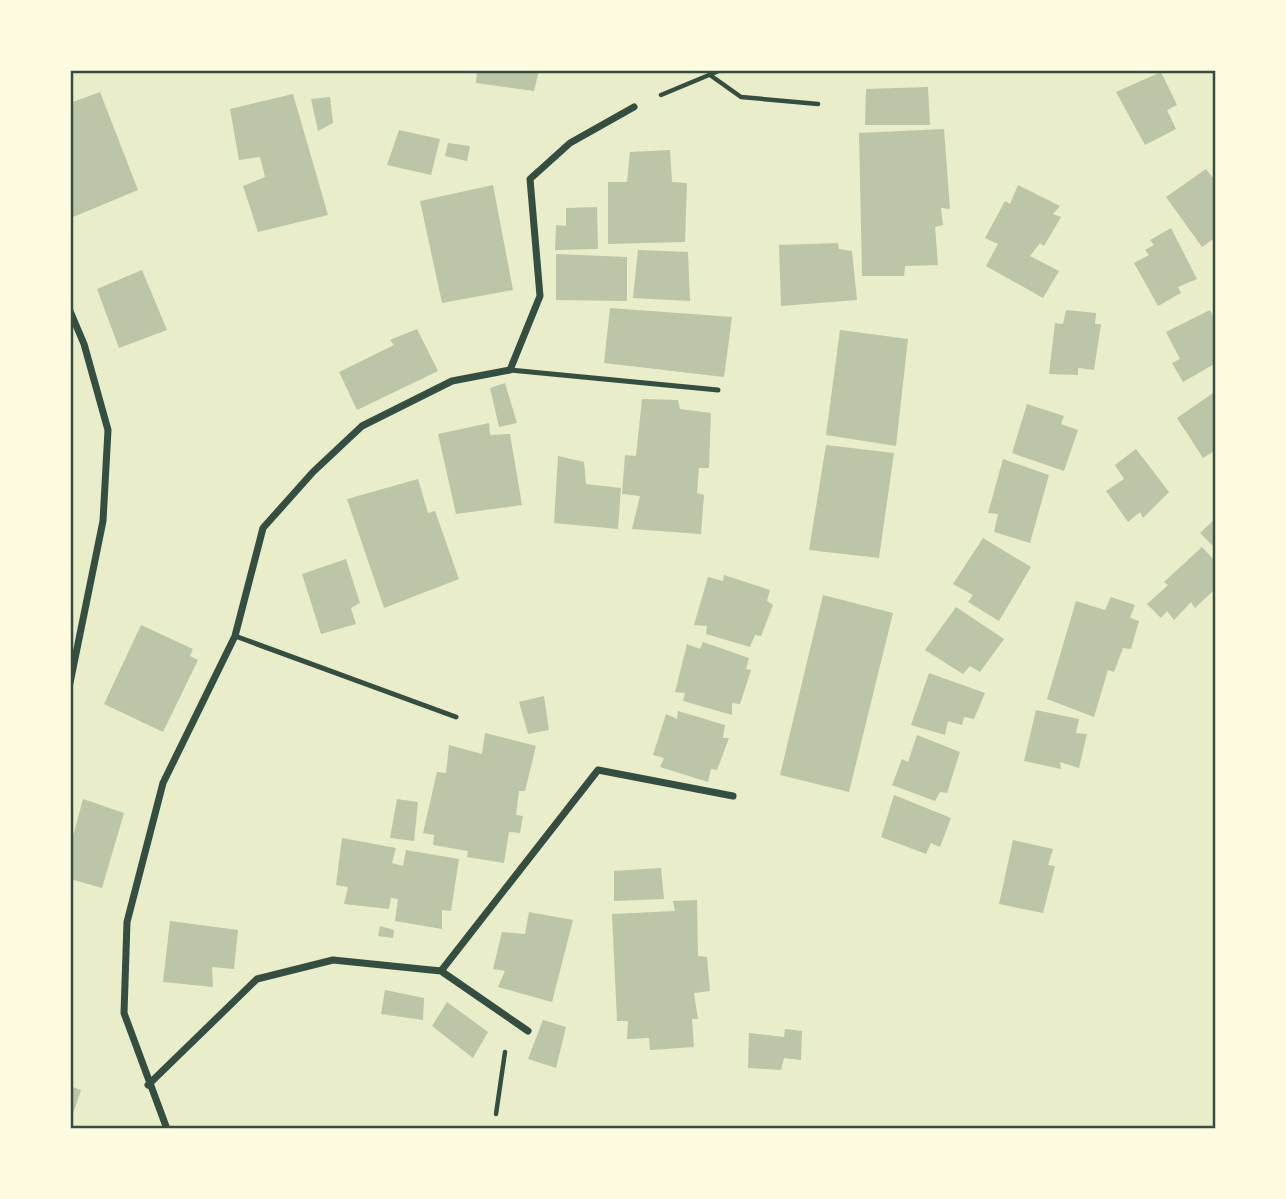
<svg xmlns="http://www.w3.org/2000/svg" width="1286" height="1199" viewBox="0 0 1286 1199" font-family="Lato,sans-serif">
  <rect width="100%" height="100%" fill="#e9edc9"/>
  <path fill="#bcc5a7" d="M477,70H539L534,91L476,83Z
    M1161,72L1177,105L1167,110L1176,129L1145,145L1116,92Z
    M928,87L930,125H865L866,89Z
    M100,92L138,190L73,217L70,209V103Z
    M293,94L328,215L258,232L243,186L265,177L260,157L239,160L230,109Z
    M330,97L333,123L318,131L311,99Z
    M944,129L950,209L941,208L943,225L935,227L938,265L905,266L904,276H862L859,133Z
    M399,130L440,139L431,175L387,165Z
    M448,143L470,146L467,161L445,156Z
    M670,150L672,182L687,183L685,242L608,244V182H627L630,152Z
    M1206,169L1216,182V237L1202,247L1166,197Z
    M493,185L513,290L442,303L420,201Z
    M1018,185L1060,206L1053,214L1061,217L1044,246L1040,243L1030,256L1059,271L1043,298L986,266L998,244L985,238L1005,201L1010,204Z
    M597,207L598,249L555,250L556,225L566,226V208Z
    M1171,228L1197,279L1178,287L1181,293L1158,306L1134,263L1149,255L1145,250L1154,245L1150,240Z
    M838,243L839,249L852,251L857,300L781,306L779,245Z
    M638,250L688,252L690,301L633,298Z
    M556,254L627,257V301L556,300Z
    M142,270L167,330L119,348L97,289Z
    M610,308L732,317L724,377L604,363Z
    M1066,310L1096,313L1095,324H1101L1094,370L1078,368V375L1049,374L1055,323L1063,324Z
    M1210,310L1216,321V363L1183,382L1172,363L1180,359L1166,332Z
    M417,329L438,371L357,410L339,372L394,345L390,340Z
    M840,330L908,339L896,446L826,435Z
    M505,383L517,423L499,427L490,388Z
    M1216,391V450L1203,458L1177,418Z
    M642,399L678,400L680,409L711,413L709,468H699L697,493L704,495L701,534L632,529L640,496L622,494L625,455L636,456Z
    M1027,404L1064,416L1061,424L1078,430L1064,471L1012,453Z
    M489,423L490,435L510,434L522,505L456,514L438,434Z
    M826,445L894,453L879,558L809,550Z
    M1136,449L1169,492L1143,518L1140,512L1128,522L1106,491L1124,479L1115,465Z
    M558,456L584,462L586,484L621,488L618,529L554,523Z
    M1003,459L1049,475L1030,543L994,532L998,514L988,513Z
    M418,479L428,513L435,511L459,579L384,608L347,499Z
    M1216,518V549L1200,533Z
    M983,538L1031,567L999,621L968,602L973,595L953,584Z
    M1202,547L1216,562V588L1195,608L1191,602L1174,620L1167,611L1161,618L1147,604L1168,585L1164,582Z
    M346,559L360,603L351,608L356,624L321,634L302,574Z
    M724,575L770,590L767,601L773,605L761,636L755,635L750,647L706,634L707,626L694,625L708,577L723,581Z
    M823,595L893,613L849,792L780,775Z
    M1111,597L1135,605L1130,618L1139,621L1131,649L1123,648L1114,672L1108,670L1094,717L1047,699L1076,601L1105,610Z
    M956,607L1004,639L980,672L970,666L963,674L925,650Z
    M141,625L193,649L190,656L198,660L163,732L104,704Z
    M703,642L749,658L746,669L751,670L740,704L732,703V715L683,701L685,693L675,692L687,644L700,649Z
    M929,673L985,693L974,719L964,717L962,725L948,721L945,735L911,725Z
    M544,696L549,730L528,734L519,702Z
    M1036,710L1079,719L1076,733L1087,734L1079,768L1060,762L1061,769L1024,761Z
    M678,711L725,725L723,738H729L717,770L711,769L708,782L660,767L664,758L653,755L666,714L677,719Z
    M485,733L536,746L525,791H519L516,815L523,816L520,833L509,832L504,863L467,857L468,851L433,845L434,835L423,833L437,772L446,773L449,745L482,754Z
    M917,735L960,752L947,793L940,792L935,801L892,785L902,759L908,762Z
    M894,795L951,818L940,847L931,843L926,854L881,837Z
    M83,799L124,813L102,888L70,879V847Z
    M397,799L418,802L414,841L390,838Z
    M342,838L396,848L392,863L403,866L406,850L459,859L451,911L442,910V929L395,921L398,899L391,898L389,909L344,904L348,887L336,885Z
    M1013,840L1053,849L1048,865L1055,866L1043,913L999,904Z
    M661,868L664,899L614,901V871Z
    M697,900L698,956L707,957L710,991L694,993L698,1019H692L694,1047L650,1050L649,1038L627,1039L628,1021H617L612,914L675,911L673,901Z
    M529,912L573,920L552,1002L498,987L505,971L493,969L502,932L525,934Z
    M170,921L238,930L234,969L212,967L213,987L163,982Z
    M380,926L394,930L393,938L378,936Z
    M385,990L424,998L423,1020L381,1014Z
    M447,1002L488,1032L473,1058L432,1026Z
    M543,1020L566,1027L556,1068L528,1059Z
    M785,1029L802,1031L801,1060L784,1058L781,1070L748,1068L749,1033L784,1037Z
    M70,1086L81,1090L70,1123Z"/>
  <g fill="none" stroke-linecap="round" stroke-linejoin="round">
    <path stroke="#344e41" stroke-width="4.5" d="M710,75L741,97L818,104
      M661,95L721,70
      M496,1114L505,1052"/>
    <path stroke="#344e41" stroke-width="5" d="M510,370L718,390
      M235,636L456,717"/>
    <path stroke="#344e41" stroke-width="7" d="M70,311L84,344L108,430L103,521L70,683
      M441,971L528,1031
      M148,1085L257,979L333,960L441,971L598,770L733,796
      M167,1129L124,1013L127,922L163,783L235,636L263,528L313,472L362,426L452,381L510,370L540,296L530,179L570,143L634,107"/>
  </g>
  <rect width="1286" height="1199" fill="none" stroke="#fefae0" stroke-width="144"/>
  <rect x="72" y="72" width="1142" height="1055" fill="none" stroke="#344e41" stroke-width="2.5"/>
</svg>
